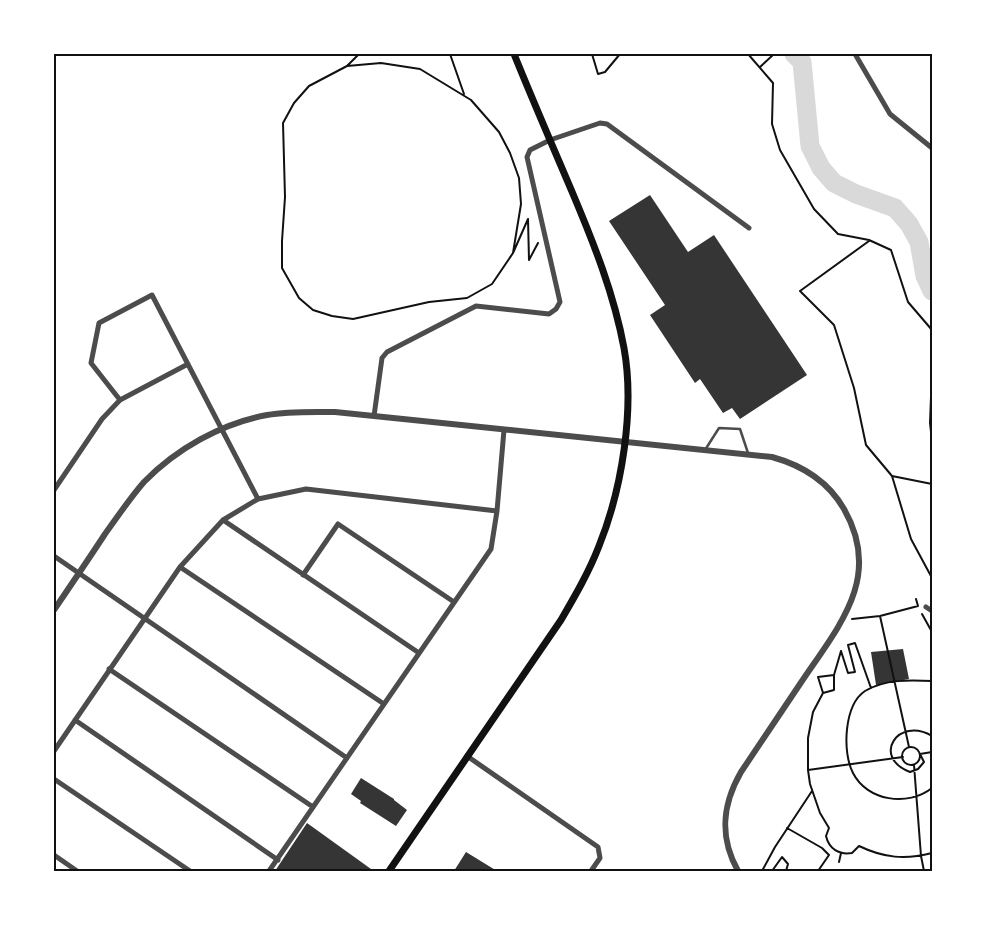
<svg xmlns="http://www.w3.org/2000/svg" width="986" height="925" viewBox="0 0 986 925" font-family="'PT Sans Narrow',sans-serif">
  <rect width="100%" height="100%" fill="#fff"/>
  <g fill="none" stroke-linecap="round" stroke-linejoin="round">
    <path stroke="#d9d9d9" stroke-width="19" d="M794,54L802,62L810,146L821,168L834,183L856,194L895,208L909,224L919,242L925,276L932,291"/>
  </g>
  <path fill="#353535" d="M650,195L688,252L714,235L807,375L740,419L732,408L723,413L700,379L695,383L650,315L665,305L609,221Z
    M903,649L909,679L876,685L871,652Z
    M361,778L394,799V800L407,810L396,826L360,803L361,801L351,794Z
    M307,823L371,869L369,871H275Z
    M466,852L497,871H454Z"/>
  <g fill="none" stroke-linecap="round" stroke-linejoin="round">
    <path stroke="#111" stroke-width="2" d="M450,54L464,94
      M592,54L598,74L605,72L620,54
      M748,54L773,83L772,124L780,150L814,209L838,234L869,240L891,250L908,302L932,330
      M347,66L359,54
      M760,67L774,54
      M869,241L800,291L834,325L854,388L866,445L892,476L932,484
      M513,253L492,284L467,298L429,302L353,319L332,316L313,310L299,298L282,268V241L285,197L283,123L294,103L309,86L347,66L381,63L420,69L471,100L499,132L510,153L519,178L521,204L513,253L528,219L529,260L538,243
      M932,371L930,423L932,441
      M892,476L911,539L932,578
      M916,599L918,606
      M922,614L932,632
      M880,616L909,747
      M852,619L880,616L918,606
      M841,651L848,673L855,672L848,645L855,643L871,688
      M834,675L841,651
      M932,681C910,680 885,679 865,691C844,705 842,752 853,773C867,801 908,807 932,788
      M823,693L818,677L834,675V690L823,693L813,712L808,738V770L810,784L820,813L829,828L826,836C829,849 839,855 852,853L859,846C884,858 905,860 932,853
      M932,736C898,716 871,757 910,772L918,769L924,762L920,754L932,752
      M902 756a9 9 0 1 1 18 0a9 9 0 1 1-18 0Z
      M914,765L921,856L924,871
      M808,770L903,757
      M787,828L822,848L829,855L818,871
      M839,862L841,853
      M762,871L775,847L812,791
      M772,871L782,857L788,864L786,871"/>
    <path stroke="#4c4c4c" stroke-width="2.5" d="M705,450L719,428L740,429L748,453"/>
    <path stroke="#4c4c4c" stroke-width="5" d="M855,54L890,114L932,148
      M120,400L188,364
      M374,416L382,358L387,352L476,306L549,314L556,309L560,302L527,157L530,150L550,140L600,123L607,124L749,228
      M54,490L102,419L120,400L91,363L99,323L152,295L258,499
      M223,520L419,653
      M54,556L347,758
      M180,567L384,704
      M303,575L338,524L454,602
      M926,607L932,611
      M109,669L313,807
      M75,720L278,860
      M54,751L180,567L223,520L258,499L306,489L497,511
      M467,756L598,847L600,858L591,871
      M54,779L190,871
      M54,855L77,871
      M269,871L491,549L497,511L504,430"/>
    <path stroke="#4c4c4c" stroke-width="6" d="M54,610C71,585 88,560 105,534C118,516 130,498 144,482C176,449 222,423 267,415C289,411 312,412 335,412L772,457C801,465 828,481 844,509C883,577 839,626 802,681C782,711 761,742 741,772C722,805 719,837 738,871"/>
    <path stroke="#111" stroke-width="7" d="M389,871L561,620C575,596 589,572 599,546C622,489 635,409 624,348C614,294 594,244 573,194C553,147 533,101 514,54"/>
  </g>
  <rect width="986" height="925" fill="none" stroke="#ffffff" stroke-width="110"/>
  <rect x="55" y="55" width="876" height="815" fill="none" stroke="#111" stroke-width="2"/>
</svg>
